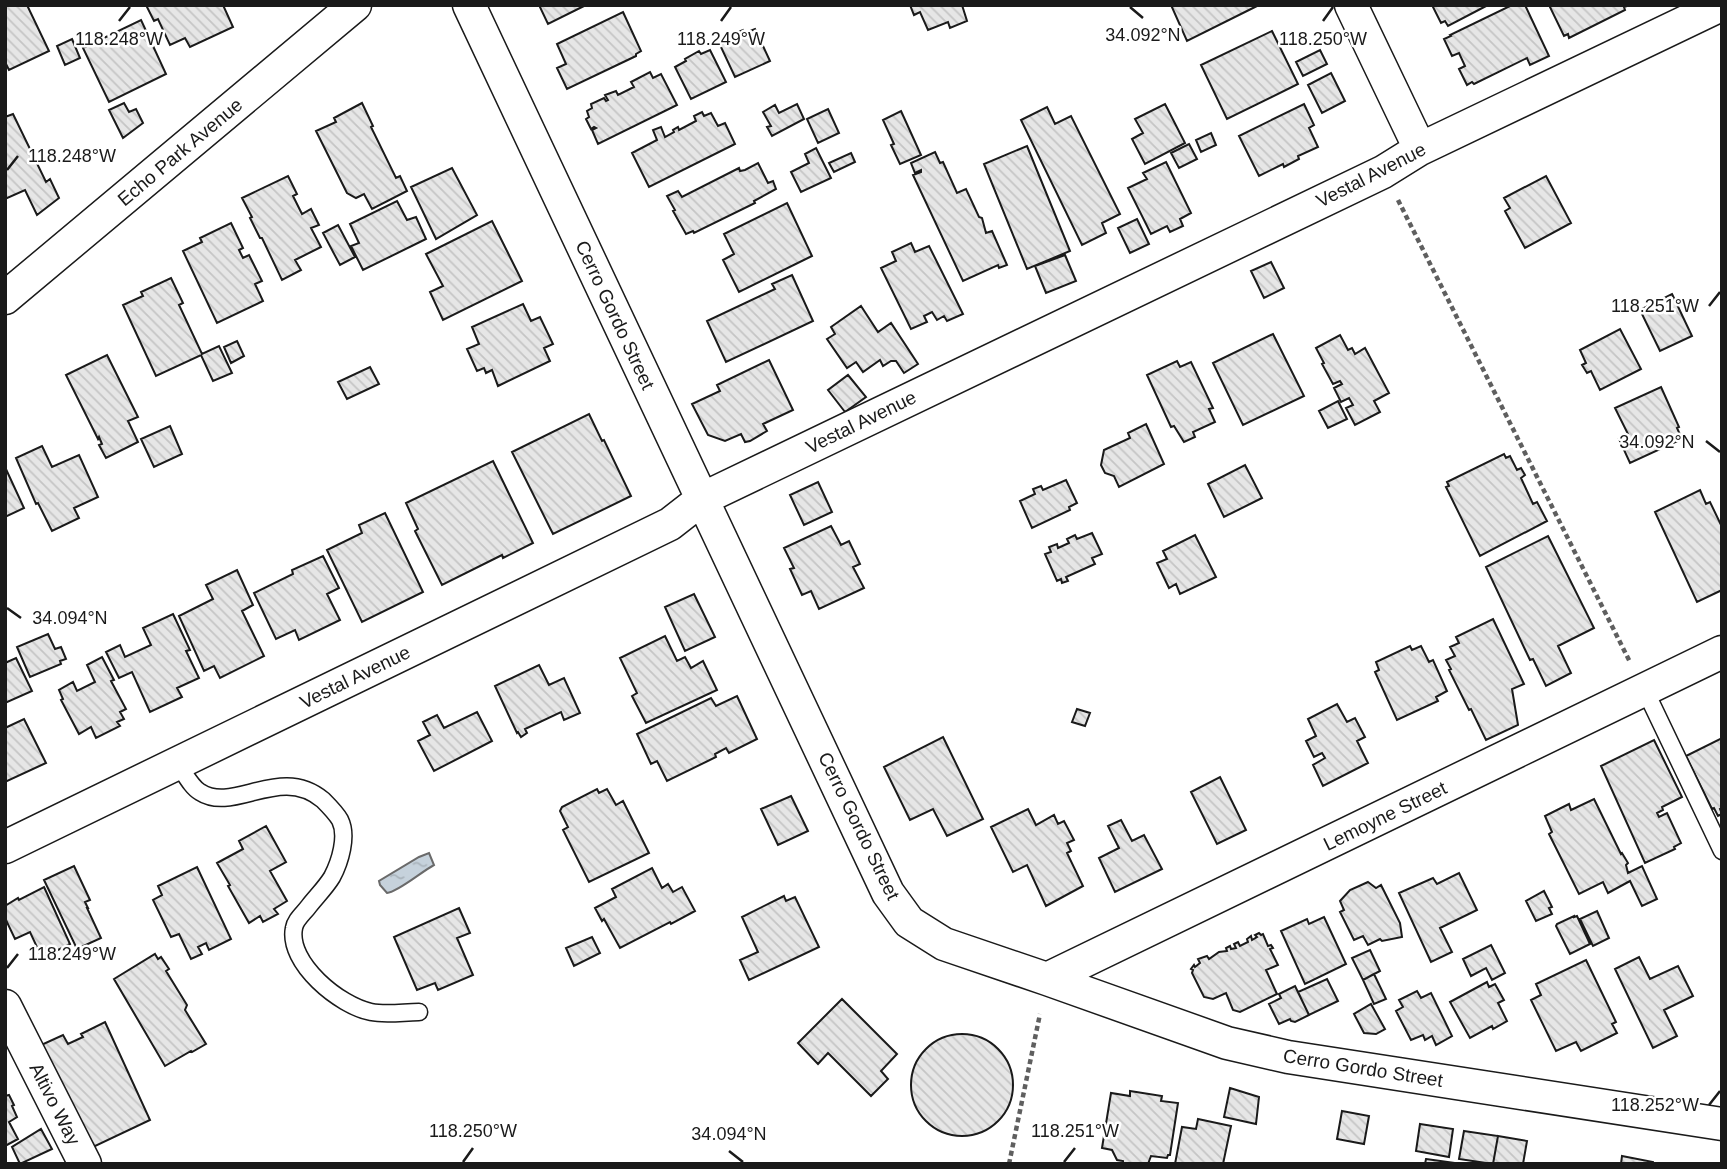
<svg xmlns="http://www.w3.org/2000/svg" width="1727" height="1169" viewBox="0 0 1727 1169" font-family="Arial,sans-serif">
  <defs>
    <pattern id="water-ripples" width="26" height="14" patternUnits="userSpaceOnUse" patternTransform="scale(1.75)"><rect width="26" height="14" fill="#c6d2dc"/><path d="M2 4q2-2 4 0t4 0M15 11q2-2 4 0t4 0" fill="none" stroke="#aab4bc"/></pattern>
    <pattern id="building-back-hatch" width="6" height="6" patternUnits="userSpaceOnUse" patternTransform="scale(1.75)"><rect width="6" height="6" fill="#e6e6e6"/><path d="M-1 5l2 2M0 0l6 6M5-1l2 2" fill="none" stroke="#c5c5c5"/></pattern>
  </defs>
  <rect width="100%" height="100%" fill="#fff"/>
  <path fill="url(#water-ripples)" stroke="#6a6a6a" stroke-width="2" d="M429,853L434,865C421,872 398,892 387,893L380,885L379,881L419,857Z"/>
  <path fill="url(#building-back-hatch)" stroke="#1a1a1a" stroke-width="2" d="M5,5H27L49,51L9,70L5,62Z
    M146,5H223L233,27L190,47L185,38L170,45L158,19L154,21Z
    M539,5H586L548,24Z
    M910,5H962L967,21L950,28L948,22L928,30L920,12L914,15Z
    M1171,5H1259L1187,41Z
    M1432,5H1488L1448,26L1445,21L1441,23Z
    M1512,5H1525L1549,56L1530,65L1527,58L1474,84L1472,82L1467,85L1459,69L1465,66L1459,53L1452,56L1444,39L1451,36L1450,35Z
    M1549,5H1627V6L1624,7L1625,10L1569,38L1568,34L1564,36Z
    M623,12L641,51L636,54V56L567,89L557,68L566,64L557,44Z
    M141,20L166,74L109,102L83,48Z
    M755,29L770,61L735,77L720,45L730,40L729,36L743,30L745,33Z
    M1272,31L1298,84L1227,119L1201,65Z
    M72,39L80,58L65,65L57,46Z
    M710,50L726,82L691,99L675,67L686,61L685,59L699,51L701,54Z
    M1320,50L1327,64L1303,76L1296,62Z
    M650,72L653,78L661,74L677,105L598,144L592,130L596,128L594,127L591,129L586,119L589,117L587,111L592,108L591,104L604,98L606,101L608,100L605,95L616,91L618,95L634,87L631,82Z
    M1331,73L1345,101L1322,113L1308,85Z
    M124,103L129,112L136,109L143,123L123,138L109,110Z
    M362,103L373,126L371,127L396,178L400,176L407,191L372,209L364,194L356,198L347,193L316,131L336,122L334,118Z
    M797,104L804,119L772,136L767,127L771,126L763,112L775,105L779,113Z
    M1165,104L1185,143L1145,164L1132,139L1143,133L1135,119Z
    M1304,104L1314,125L1309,128L1318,147L1298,156L1299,159L1284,167L1283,164L1259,176L1239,136Z
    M1047,107L1055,124L1071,116L1120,214L1102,223L1106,233L1082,245L1021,120Z
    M828,109L839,133L818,143L807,119Z
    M901,111L921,155L900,164L891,145L894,144L883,120Z
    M702,112L704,116L711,113L718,126L725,123L735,144L649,187L632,153L657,140L653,130L661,127L665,137L674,132L673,130L678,127L679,130L696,121L694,116Z
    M13,114L46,182L50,179L59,198L37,215L25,190L5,199V117Z
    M1211,133L1216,145L1201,152L1196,140Z
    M1189,144L1197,159L1179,168L1171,153Z
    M1027,146L1070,251L1027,269L984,164Z
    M816,148L831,178L801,192L791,172L809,163L805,154Z
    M935,152L940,163L943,162L957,193L966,189L979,217L982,218L986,233L992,231L1007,265L999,268L998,265L963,281L913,175L921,172V170L915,173L911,163Z
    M851,153L855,162L834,172L829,163Z
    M1166,162L1191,213L1180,219L1183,226L1170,232L1167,226L1151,234L1128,188L1147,179L1143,173Z
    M758,163L768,183L773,181L776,189L754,201L755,203L694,233L693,231L686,234L673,211L675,210L667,196L678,191L682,197L739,168L740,171L745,170Z
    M452,168L477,215L436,239L411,187Z
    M288,176L297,194L293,196L302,214L311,209L319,225L311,228L321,247L295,260L301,270L282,280L262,238H260L250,218L252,217L242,198Z
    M1546,176L1571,223L1525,248L1505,211L1510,208L1504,198Z
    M397,201L407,220L416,217L426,239L363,270L351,246L359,243L350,224Z
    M787,203L812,256L739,292L723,260L734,254L724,234Z
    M1137,219L1149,244L1130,253L1118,228Z
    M492,221L522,281L443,320L430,292L443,286L426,254Z
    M231,223L243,248L239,250L243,258L249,255L262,281L255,284L263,301L217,323L183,251L202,242L200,238Z
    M338,225L355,257L340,265L323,233Z
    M911,243L915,252L929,246L963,314L947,321L944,316L937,320L932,312L924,316L927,322L911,329L881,268L896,261L892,252Z
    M1065,255L1076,281L1046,293L1035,266Z
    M1271,262L1284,288L1264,298L1251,271Z
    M792,275L813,321L726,362L707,321L775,289L772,284Z
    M171,278L183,303L179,305L202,354L219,346L232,373L213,381L201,355L156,376L123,305L143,296L141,292Z
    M1672,294L1692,336L1660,351L1640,310Z
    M523,304L531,321L540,317L553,344L544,348L550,361L498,386L492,370L486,373L484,368L477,371L467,349L479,344L472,327Z
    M861,306L878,332L891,323L918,364L904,373L896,361H891L883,366L880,360L863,372L856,362L847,368L827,339L835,334L831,327Z
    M1620,329L1641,369L1600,390L1591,371L1587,373L1582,365L1586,363L1580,350Z
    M1273,334L1304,396L1243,425L1213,363Z
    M1340,335L1348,350L1352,348L1355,354L1365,348L1389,393L1374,401L1380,412L1355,425L1346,408L1353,405L1349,398L1341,402L1334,388L1342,384L1340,381L1333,384L1322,364L1324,363L1316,348Z
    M237,341L244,356L231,363L224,347Z
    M107,355L138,417L128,421L138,442L106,458L99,445L102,444L99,437L98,439L66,375Z
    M769,360L793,410L763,424L767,431L750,441L745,442L741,434L725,441L708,435L692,404L720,391L717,385Z
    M1177,361L1180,367L1191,362L1213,408L1209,409L1215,422L1193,432L1195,437L1184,442L1174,426L1171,427L1147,375Z
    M370,367L379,384L347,399L338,382Z
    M848,375L866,397L845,412L828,390Z
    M1661,387L1679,427L1677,428L1682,439L1630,463L1619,439L1628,434L1615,408Z
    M1338,401L1347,419L1328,428L1319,411Z
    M589,414L602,441L604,440L631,496L553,534L512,452Z
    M1146,424L1164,464L1119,487L1114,476L1105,473L1101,465L1104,450L1130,438L1128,433Z
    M170,426L182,454L154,467L141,439Z
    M42,446L52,467L79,455L98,497L74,508L79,518L52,531L38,503L36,504L16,458Z
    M1504,454L1506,458L1510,456L1517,470L1521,468L1525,475L1521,478L1533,504L1537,502L1547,521L1480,556L1446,487L1449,486L1447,482Z
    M493,461L533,543L503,558L502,555L442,585L415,531L418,529L406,503Z
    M1245,465L1262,498L1224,517L1208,484Z
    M5,467L24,508L5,517Z
    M1066,480L1077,503L1069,507L1070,510L1032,528L1020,501L1035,494L1033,489L1041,486L1043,490Z
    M818,482L832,512L804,525L790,495Z
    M1700,490L1706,504L1710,502L1722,527V590L1697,602L1655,512Z
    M385,513L423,592L362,622L327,550L362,533L359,525Z
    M831,526L841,545L849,541L860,564L853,567L864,588L819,609L811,591L802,595L790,569L794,568L784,548Z
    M1092,533L1102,554L1092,558L1095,564L1066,577L1068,581L1062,583L1061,579L1057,581L1045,554L1051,552L1049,547L1057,544L1058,548L1069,543L1067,539L1075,535L1077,539Z
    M1195,535L1216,577L1180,594L1176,584L1169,588L1157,563L1167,559L1163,551Z
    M1548,536L1594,628L1558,646L1571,673L1546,686L1533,659L1530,660L1486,567Z
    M323,556L339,588L327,594L340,620L299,640L295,630L276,639L254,593L293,574L292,570Z
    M237,570L253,605L242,611L264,656L220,678L214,666L204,671L179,616L213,599L206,585Z
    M694,594L715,637L685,651L665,607Z
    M173,614L190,650L186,651L199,678L177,688L182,697L150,712L132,672L119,678L106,652L120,645L125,657L151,645L143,628Z
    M1493,619L1524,684L1512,689L1518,725L1486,740L1471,709L1469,710L1449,670L1451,669L1446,660L1455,656L1450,647L1459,643L1456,637Z
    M48,634L55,649L61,647L66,659L60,661L61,664L30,677L17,647Z
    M665,636L677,661L685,657L691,668L703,661L717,690L646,723L632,696L637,693L620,658Z
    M1410,646L1412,650L1421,646L1429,662L1433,660L1447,691L1436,697L1438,701L1397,720L1375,672L1379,670L1376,662Z
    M102,657L114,680L111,681L126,709L120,712L124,719L117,722L120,726L96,738L91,727L79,734L61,700L63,699L59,690L73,682L77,691L95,682L87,665Z
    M16,658L32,691L5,703V663Z
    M539,665L549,685L564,678L580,713L564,720L561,712L525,729L527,733L521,737L518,732L517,733L495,686Z
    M737,696L757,739L729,753L726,748L715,754L716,757L667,781L657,761L651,764L637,734L711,698L716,706Z
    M1337,704L1347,722L1355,718L1365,737L1357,741L1368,763L1323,786L1313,765L1325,758L1322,753L1314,757L1306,741L1316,736L1308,719Z
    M1077,709L1090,713L1085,726L1072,722Z
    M477,712L492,741L434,771L418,741L430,735L423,722L437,715L444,728Z
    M24,719L46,763L5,782V728Z
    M943,737L983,819L947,836L933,809L910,820L884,767Z
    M1722,738V808L1720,809L1722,814L1718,816L1714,808L1712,809L1686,756Z
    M1654,740L1682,797L1662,807L1663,810L1657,813L1659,817L1667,813L1681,843L1674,847L1675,849L1645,863L1601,766Z
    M1220,777L1246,830L1217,844L1191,792Z
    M597,789L599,793L607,789L616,805L623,801L649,853L589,882L563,830L568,827L560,811L562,807Z
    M791,796L808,831L778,845L761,809Z
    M1594,799L1621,854L1622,853L1628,863L1626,865L1628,873L1642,866L1657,899L1642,906L1630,881L1608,893L1603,882L1579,894L1549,834L1552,832L1545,816L1569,804L1571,810Z
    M1028,809L1036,825L1054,815L1058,824L1064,821L1074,840L1067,843L1071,851L1067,853L1083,886L1046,906L1027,865L1013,872L991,827Z
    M1121,820L1132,841L1144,835L1162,869L1115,892L1099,858L1119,848L1108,826Z
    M266,826L286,862L270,871L287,901L274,909L278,914L263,922L260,916L249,923L228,886L230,885L217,863L243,849L239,841Z
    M74,866L90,900L85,902L88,908H87L101,938L77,949L44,880Z
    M197,867L231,939L209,950L206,943L198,947L202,954L191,959L179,934L171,937L153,900L162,895L158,886Z
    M652,868L662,888L668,884L673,892L682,887L695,911L671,924L670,922L620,948L604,919L602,921L595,908L616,897L612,889Z
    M1459,873L1477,910L1440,928L1452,952L1431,962L1399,893L1433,878L1437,884Z
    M1368,882L1376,888L1381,885L1400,923L1402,937L1382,941L1380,939L1368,945L1363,936L1354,940L1340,912L1344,910L1340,901L1350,890Z
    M44,887L70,944L42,958L30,932L15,939L5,918V906L18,898L19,900Z
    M1544,891L1552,907L1549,908L1552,914L1536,921L1526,901Z
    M784,896L786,901L795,897L819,947L749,980L740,960L758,952L742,917Z
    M459,908L470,933L457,938L473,975L438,990L435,983L417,990L394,937Z
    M1597,911L1609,938L1593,946L1580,919Z
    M1574,916V917L1577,916L1590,944L1570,954L1556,926L1557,924Z
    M1324,917L1346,964L1305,984L1281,931L1307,919L1309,924Z
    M1259,933L1261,935L1263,934L1268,946L1271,945L1273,948L1270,949L1278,965L1266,970L1277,994L1240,1012L1233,1010L1226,993L1213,999L1204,997L1192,973L1193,970L1191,969L1194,965L1195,967L1200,963L1198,959L1207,956L1209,959L1219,952L1227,951L1226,948L1230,946L1231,949L1236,948L1234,944L1238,942L1240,946L1248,942L1247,939L1251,936L1252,940L1257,937L1255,935Z
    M592,937L600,953L574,966L566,948Z
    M1491,945L1505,973L1492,980L1486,968L1471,976L1463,959Z
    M1370,950L1380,971L1363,980L1352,958Z
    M155,954L158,959L161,957L169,969L166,971L187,1005L185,1010L206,1044L192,1052L191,1051L165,1066L114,979Z
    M1639,957L1650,979L1678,966L1693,996L1664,1010L1677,1036L1653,1048L1615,969Z
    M1586,960L1616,1022L1612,1024L1617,1033L1581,1051L1576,1042L1556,1051L1531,1000L1541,995L1536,984Z
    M1374,974L1386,999L1374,1004L1363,980Z
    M1327,979L1338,1001L1309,1015L1298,992Z
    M1487,982L1489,987L1495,984L1504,1000L1498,1003L1507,1021L1493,1029L1492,1026L1470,1038L1450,1002Z
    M1295,986L1309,1015L1295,1022L1291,1021L1290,1019L1279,1024L1269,1004L1281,998L1279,994Z
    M1417,991L1421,998L1431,993L1452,1036L1436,1045L1432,1036L1425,1040L1423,1035L1411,1040L1396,1011L1403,1007L1399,1000Z
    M842,999L897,1054L881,1071L888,1079L871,1096L828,1053L818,1064L798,1043Z
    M1371,1004L1385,1029L1376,1034L1364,1033L1354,1014Z
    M105,1022L150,1120L91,1148L39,1046L63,1035L68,1044L83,1037L81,1034Z
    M911 1085a51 51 0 1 1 102 0a51 51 0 1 1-102 0Z
    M1230,1088L1259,1097L1256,1124L1224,1117Z
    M1130,1091L1162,1096L1161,1101L1178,1103L1170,1155H1168L1167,1158L1151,1156L1148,1164H1123V1161L1117,1160L1112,1150L1102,1148L1111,1093L1130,1096Z
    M9,1095L14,1105L12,1106L17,1117L9,1122L18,1139L5,1146V1096Z
    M1342,1111L1369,1116L1364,1144L1337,1139Z
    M1198,1119L1231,1126L1223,1164H1175L1182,1127L1196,1129Z
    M1420,1124L1453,1129L1449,1157L1416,1151Z
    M41,1129L52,1149L20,1164L12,1147Z
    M1464,1131L1498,1136L1493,1164L1459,1159Z
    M1498,1136L1527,1141L1523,1164H1493Z
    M1622,1156L1653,1162V1164H1621Z
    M1426,1159L1462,1164H1425Z"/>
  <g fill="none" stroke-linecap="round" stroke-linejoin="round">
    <defs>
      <path id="service" d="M1645,690L1722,851
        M177,763C184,772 191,787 200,792C234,814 280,764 323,800C329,806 336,813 340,820C348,836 340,862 332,877C326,887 316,897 309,906C304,913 295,920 294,928C287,963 340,1006 371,1012C386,1015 404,1012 419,1012"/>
      <path id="minor" d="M469,5L888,893L909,922L944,944L1047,979L1227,1043L1288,1057L1722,1124
        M1351,5L1420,149
        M5,298L355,5
        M5,847L670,524L702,499L1383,172L1420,149L1721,5
        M1047,979L1722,652
        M5,1006L85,1164"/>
    </defs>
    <use href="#service" stroke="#1a1a1a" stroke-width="19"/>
    <use href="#minor" stroke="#1a1a1a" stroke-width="35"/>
    <path stroke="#5f5f5f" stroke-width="4.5" stroke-dasharray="5 3.5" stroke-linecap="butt" d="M1398,200L1630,662
      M1009,1164L1040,1014"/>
    <use href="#service" stroke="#fff" stroke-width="16"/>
    <use href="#minor" stroke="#fff" stroke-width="32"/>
  </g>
  <path fill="none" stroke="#1a1a1a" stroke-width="2.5" d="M1130,7L1143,18M119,21L130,7M721,21L731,7M1323,21L1333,7M7,170L18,156M1709,306L1720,292M1706,441L1720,452M7,608L21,618M7,968L18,954M1709,1105L1720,1091M729,1151L743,1162M463,1162L473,1148M1064,1162L1075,1148"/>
  <g text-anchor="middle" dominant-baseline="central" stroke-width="5" stroke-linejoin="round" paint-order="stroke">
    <g font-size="19" fill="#1a1a1a" stroke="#fff">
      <text transform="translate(180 152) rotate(-40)">Echo Park Avenue</text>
      <text transform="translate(1371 175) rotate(-27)">Vestal Avenue</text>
      <text transform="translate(615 315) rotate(65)">Cerro Gordo Street</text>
      <text transform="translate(861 422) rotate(-26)">Vestal Avenue</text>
      <text transform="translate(355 677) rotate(-26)">Vestal Avenue</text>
      <text transform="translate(1385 816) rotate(-26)">Lemoyne Street</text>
      <text transform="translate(859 826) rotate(64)">Cerro Gordo Street</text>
      <text transform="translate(1363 1068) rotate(9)">Cerro Gordo Street</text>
      <text transform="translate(55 1104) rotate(63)">Altivo Way</text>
    </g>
  </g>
  <g font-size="18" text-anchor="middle" fill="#1a1a1a" stroke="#fff" stroke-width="5" stroke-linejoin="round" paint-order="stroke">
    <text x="1143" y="41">34.092°N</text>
    <text x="119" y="45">118.248°W</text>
    <text x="721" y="45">118.249°W</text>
    <text x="1323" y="45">118.250°W</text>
    <text x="72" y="162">118.248°W</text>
    <text x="1655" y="312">118.251°W</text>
    <text x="1657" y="448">34.092°N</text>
    <text x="70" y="624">34.094°N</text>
    <text x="72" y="960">118.249°W</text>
    <text x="1655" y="1111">118.252°W</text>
    <text x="473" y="1137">118.250°W</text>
    <text x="1075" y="1137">118.251°W</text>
    <text x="729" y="1140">34.094°N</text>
  </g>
  <rect width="1727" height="1169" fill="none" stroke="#1a1a1a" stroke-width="14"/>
</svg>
